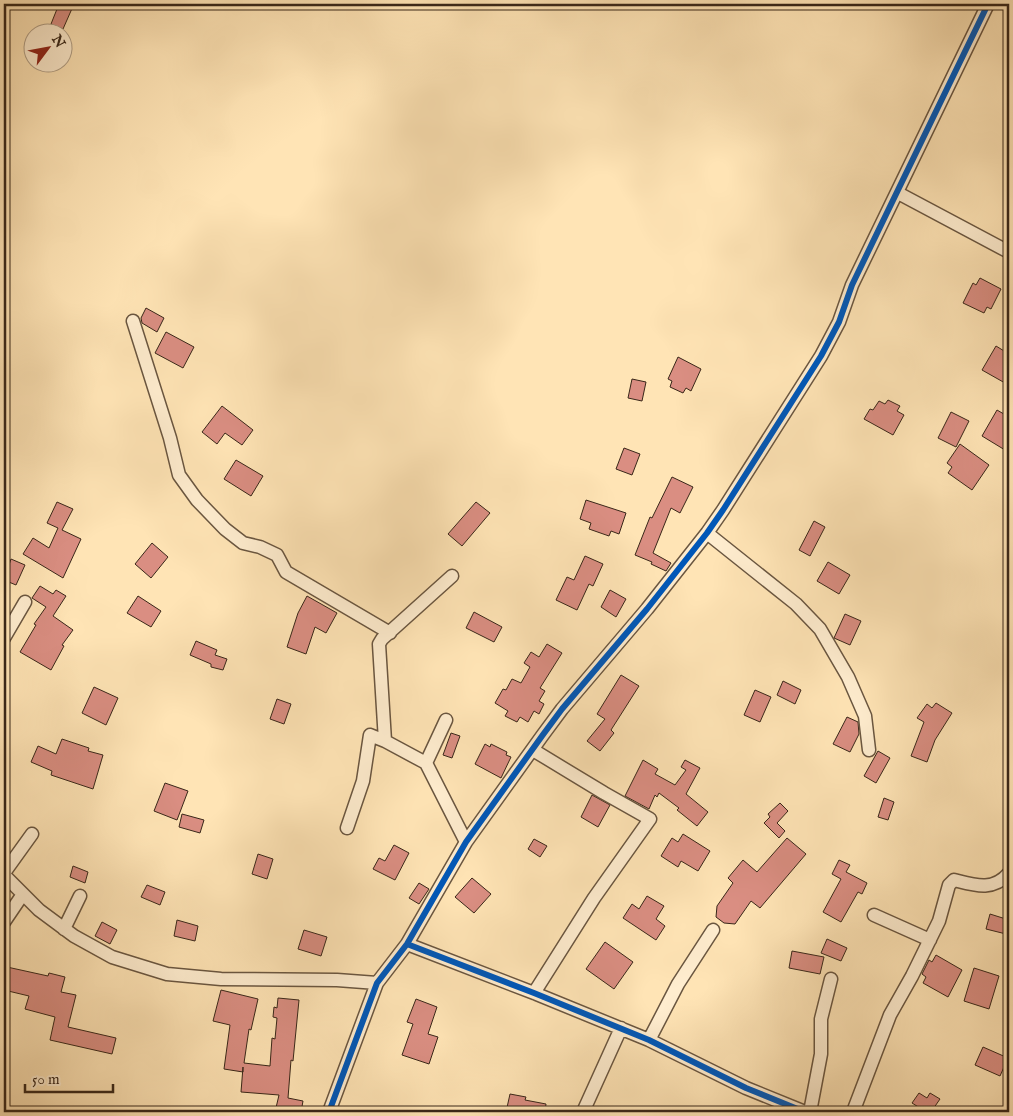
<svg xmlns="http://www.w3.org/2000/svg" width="1013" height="1116" viewBox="0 0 1013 1116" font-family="'IM FELL English',serif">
  <rect width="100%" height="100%" fill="#ffe4b5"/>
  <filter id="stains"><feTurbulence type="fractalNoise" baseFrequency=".004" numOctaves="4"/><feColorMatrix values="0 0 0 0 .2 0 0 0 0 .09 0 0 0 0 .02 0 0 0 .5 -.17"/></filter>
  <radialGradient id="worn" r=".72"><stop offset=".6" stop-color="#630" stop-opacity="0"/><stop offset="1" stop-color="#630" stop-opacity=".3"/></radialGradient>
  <path fill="#da8e82" stroke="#392719" d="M59,4H74L63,29L51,24Z
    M980,278L1001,289L991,309L987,307L984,313L963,303L973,283L976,285Z
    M146,308L164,318L157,332L142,323L141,318Z
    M166,332L194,347L183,368L155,353Z
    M996,346L1009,354V375L1005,383L982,370Z
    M678,357L701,369L691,391L686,388L683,393L670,387L672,381L668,379Z
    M632,379L646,382L642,401L628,398Z
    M888,400L900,406L897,411L904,415L893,435L864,419L870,409L873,410L879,401L885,404Z
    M222,406L253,430L242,445L225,433L217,444L202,432Z
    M997,410L1009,417V442L1005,450L982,436Z
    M951,412L969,421L956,447L938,438Z
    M960,444L989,465L972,490L948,473L952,467L947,463Z
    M624,448L640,454L632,475L616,469Z
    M236,460L263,476L251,496L224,479Z
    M672,477L693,487L680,513L671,508L653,553L671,563L666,571L651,564L652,562L635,555L650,517L652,518Z
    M586,500L626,513L619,534L611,531L609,536L589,529L591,523L580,519Z
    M57,502L73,509L62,530L81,539L63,578L23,554L33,538L49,548L58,528L47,523Z
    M476,502L490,513L462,546L448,534Z
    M814,521L825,527L810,556L799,550Z
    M152,543L168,557L151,578L135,564Z
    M585,556L603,564L593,586L589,584L577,610L556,600L567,577L574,580Z
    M11,559L25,565L16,585L4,580Z
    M828,562L850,575L839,594L817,581Z
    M40,586L53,594L56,590L66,596L53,616L73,630L62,645L64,646L51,670L20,652L36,625L34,624L46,607L32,598Z
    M610,590L626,599L616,617L601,607Z
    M138,596L161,611L151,627L127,613Z
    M307,596L337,613L326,633L315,627L306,654L287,647L298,613Z
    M474,612L502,627L494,642L466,628Z
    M845,614L861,621L850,645L834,638Z
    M196,641L217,650L215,655L227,659L223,670L211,667V664L190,655Z
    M547,644L562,653L540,688L545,691L539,701L544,704L539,714L534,711L528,722L520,717L517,722L505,716L508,711L495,703L503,689L506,690L512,679L521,683L530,667L524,663L531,652L539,657Z
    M621,675L639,686L611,730L614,733L600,751L587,741L605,719L597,714Z
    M783,681L801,690L795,704L777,695Z
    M94,687L118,698L106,725L82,713Z
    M755,690L771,697L760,722L744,715Z
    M277,699L291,704L284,724L270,719Z
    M936,703L952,713L935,740L927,762L911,756L924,722L917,718L927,704L932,708Z
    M847,717L858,722L859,734L850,752L833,744Z
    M451,733L460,736L452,758L443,755Z
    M62,739L89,748L88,751L103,755L93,789L51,775L52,771L31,762L38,746L56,754Z
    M485,744L490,747L491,744L507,752L506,755L511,757L501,778L475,764Z
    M878,751L890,758L876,783L864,776Z
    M643,760L658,769L655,774L675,785L686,770L681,767L685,760L700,768L686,794L708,812L697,826L677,810L679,808L659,793L657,797L655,795L649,809L625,796Z
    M165,783L188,791L177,820L154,811Z
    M592,795L610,805L598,827L581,817Z
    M884,798L894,802L888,820L878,817Z
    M780,803L788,811L777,823L785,831L779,838L764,823L770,817L768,814Z
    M182,814L204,820L200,833L179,827Z
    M683,834L710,851L698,871L681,861L678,867L661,856L672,838L678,842Z
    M787,838L806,854L760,908L751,901L735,924L724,923L716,917L717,906L733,883L728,878L743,860L757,872Z
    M534,839L547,846L540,857L528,849Z
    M394,845L409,853L395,880L373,869L379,858L385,861Z
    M258,854L273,859L267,879L252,874Z
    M839,860L850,865L846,872L867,883L862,894L858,892L841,922L823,912L841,879L832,874Z
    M73,866L88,872L85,883L70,877Z
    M472,878L491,894L474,913L455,897Z
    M419,883L429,889L419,904L409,898Z
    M147,885L165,892L160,905L141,897Z
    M647,896L664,906L656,919L665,926L656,940L623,918L632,904L639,909Z
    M990,914L1009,920L1006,934L986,929Z
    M177,920L198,926L195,941L174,936Z
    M102,922L117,930L110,944L95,936Z
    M304,930L327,937L321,956L298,949Z
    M827,939L847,948L841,961L821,953Z
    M605,942L633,962L614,989L586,969Z
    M792,951L824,957L820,974L789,968Z
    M936,955L962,970L948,997L923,983L926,977L922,974L929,960L932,962Z
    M7,967L48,976L49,973L65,977L61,992L76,995L68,1027L116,1038L112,1054L50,1040L55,1017L25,1009L29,996L4,990Z
    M974,968L999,976L989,1009L964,1001Z
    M221,990L258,999L251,1030L249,1029L244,1063L270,1066L272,1038L275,1039L277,1018L273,1017L274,1007L277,1008L278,998L299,1000L293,1061L291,1060L288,1098L303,1101L301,1112H275L279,1095L241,1092L243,1067V1072L224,1069L230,1025L213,1021Z
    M416,999L437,1007L428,1034L438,1037L429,1064L402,1055L413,1024L407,1022Z
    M983,1047L1008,1058L1000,1076L975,1065Z
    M919,1093L927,1098L930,1093L940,1099L931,1112H917L920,1108L912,1103Z
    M510,1094L526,1097L525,1100L546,1104L545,1112H506Z"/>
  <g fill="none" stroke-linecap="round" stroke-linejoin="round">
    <defs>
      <path id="minor" d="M898,193L1009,252
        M133,321L170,438L179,475L197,500L225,529L243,543L260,547L277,555L286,572L390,633
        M707,533L796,604L820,629L848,677L865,716L869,750
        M4,638L25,602
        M446,720L426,763L466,842
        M533,750L604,793L650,819L594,898L534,993
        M426,763L385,741L379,644L382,639L452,576
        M347,828L363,781L370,735L385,741
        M4,873L32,834
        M4,875L39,910L74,936L112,957L167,974L221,979L337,980L377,983
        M874,915L930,940
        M4,922L23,894
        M64,929L80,896
        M407,944L534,993L649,1040L746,1088L805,1112
        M649,1040L678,984L713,930
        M329,1112L377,983L407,944L466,842L542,736L562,709L647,609L707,533L723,510L821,356L839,322L852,285L988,4
        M583,1112L621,1028
        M810,1112L821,1054V1019L831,979
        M853,1112L890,1015L912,976L939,921L949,885L954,880C974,885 993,892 1009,873"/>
    </defs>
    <use href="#minor" stroke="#6a5640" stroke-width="15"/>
    <use href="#minor" stroke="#ffedcf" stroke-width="12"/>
    <defs>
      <path id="cycleway" d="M407,944L534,993L649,1040L746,1088L805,1112
        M329,1112L377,983L407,944L466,842L542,736L562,709L647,609L707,533L723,510L821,356L839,322L852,285L988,4"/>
    </defs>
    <use href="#cycleway" stroke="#ffedcf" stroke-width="9"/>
    <use href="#cycleway" stroke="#0057b8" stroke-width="6"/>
  </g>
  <rect width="1013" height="1116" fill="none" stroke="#ffe4b5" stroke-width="20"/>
  <rect x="5" y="5" width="1003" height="1106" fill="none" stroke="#392719" stroke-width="2.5"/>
  <rect x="10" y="10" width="993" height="1096" fill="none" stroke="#392719"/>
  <g transform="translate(48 48) rotate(58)"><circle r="24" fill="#ffedcf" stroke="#b09e86"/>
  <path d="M0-4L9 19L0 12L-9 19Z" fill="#8f2418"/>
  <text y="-8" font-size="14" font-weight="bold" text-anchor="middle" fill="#392719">N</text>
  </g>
  <path d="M25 1084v8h88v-8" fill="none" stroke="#392719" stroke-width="2.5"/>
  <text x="32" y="1084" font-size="15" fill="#392719" stroke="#ffedcf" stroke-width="4" paint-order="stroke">50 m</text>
  <rect width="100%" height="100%" filter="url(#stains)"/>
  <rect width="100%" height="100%" fill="url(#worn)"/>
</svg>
